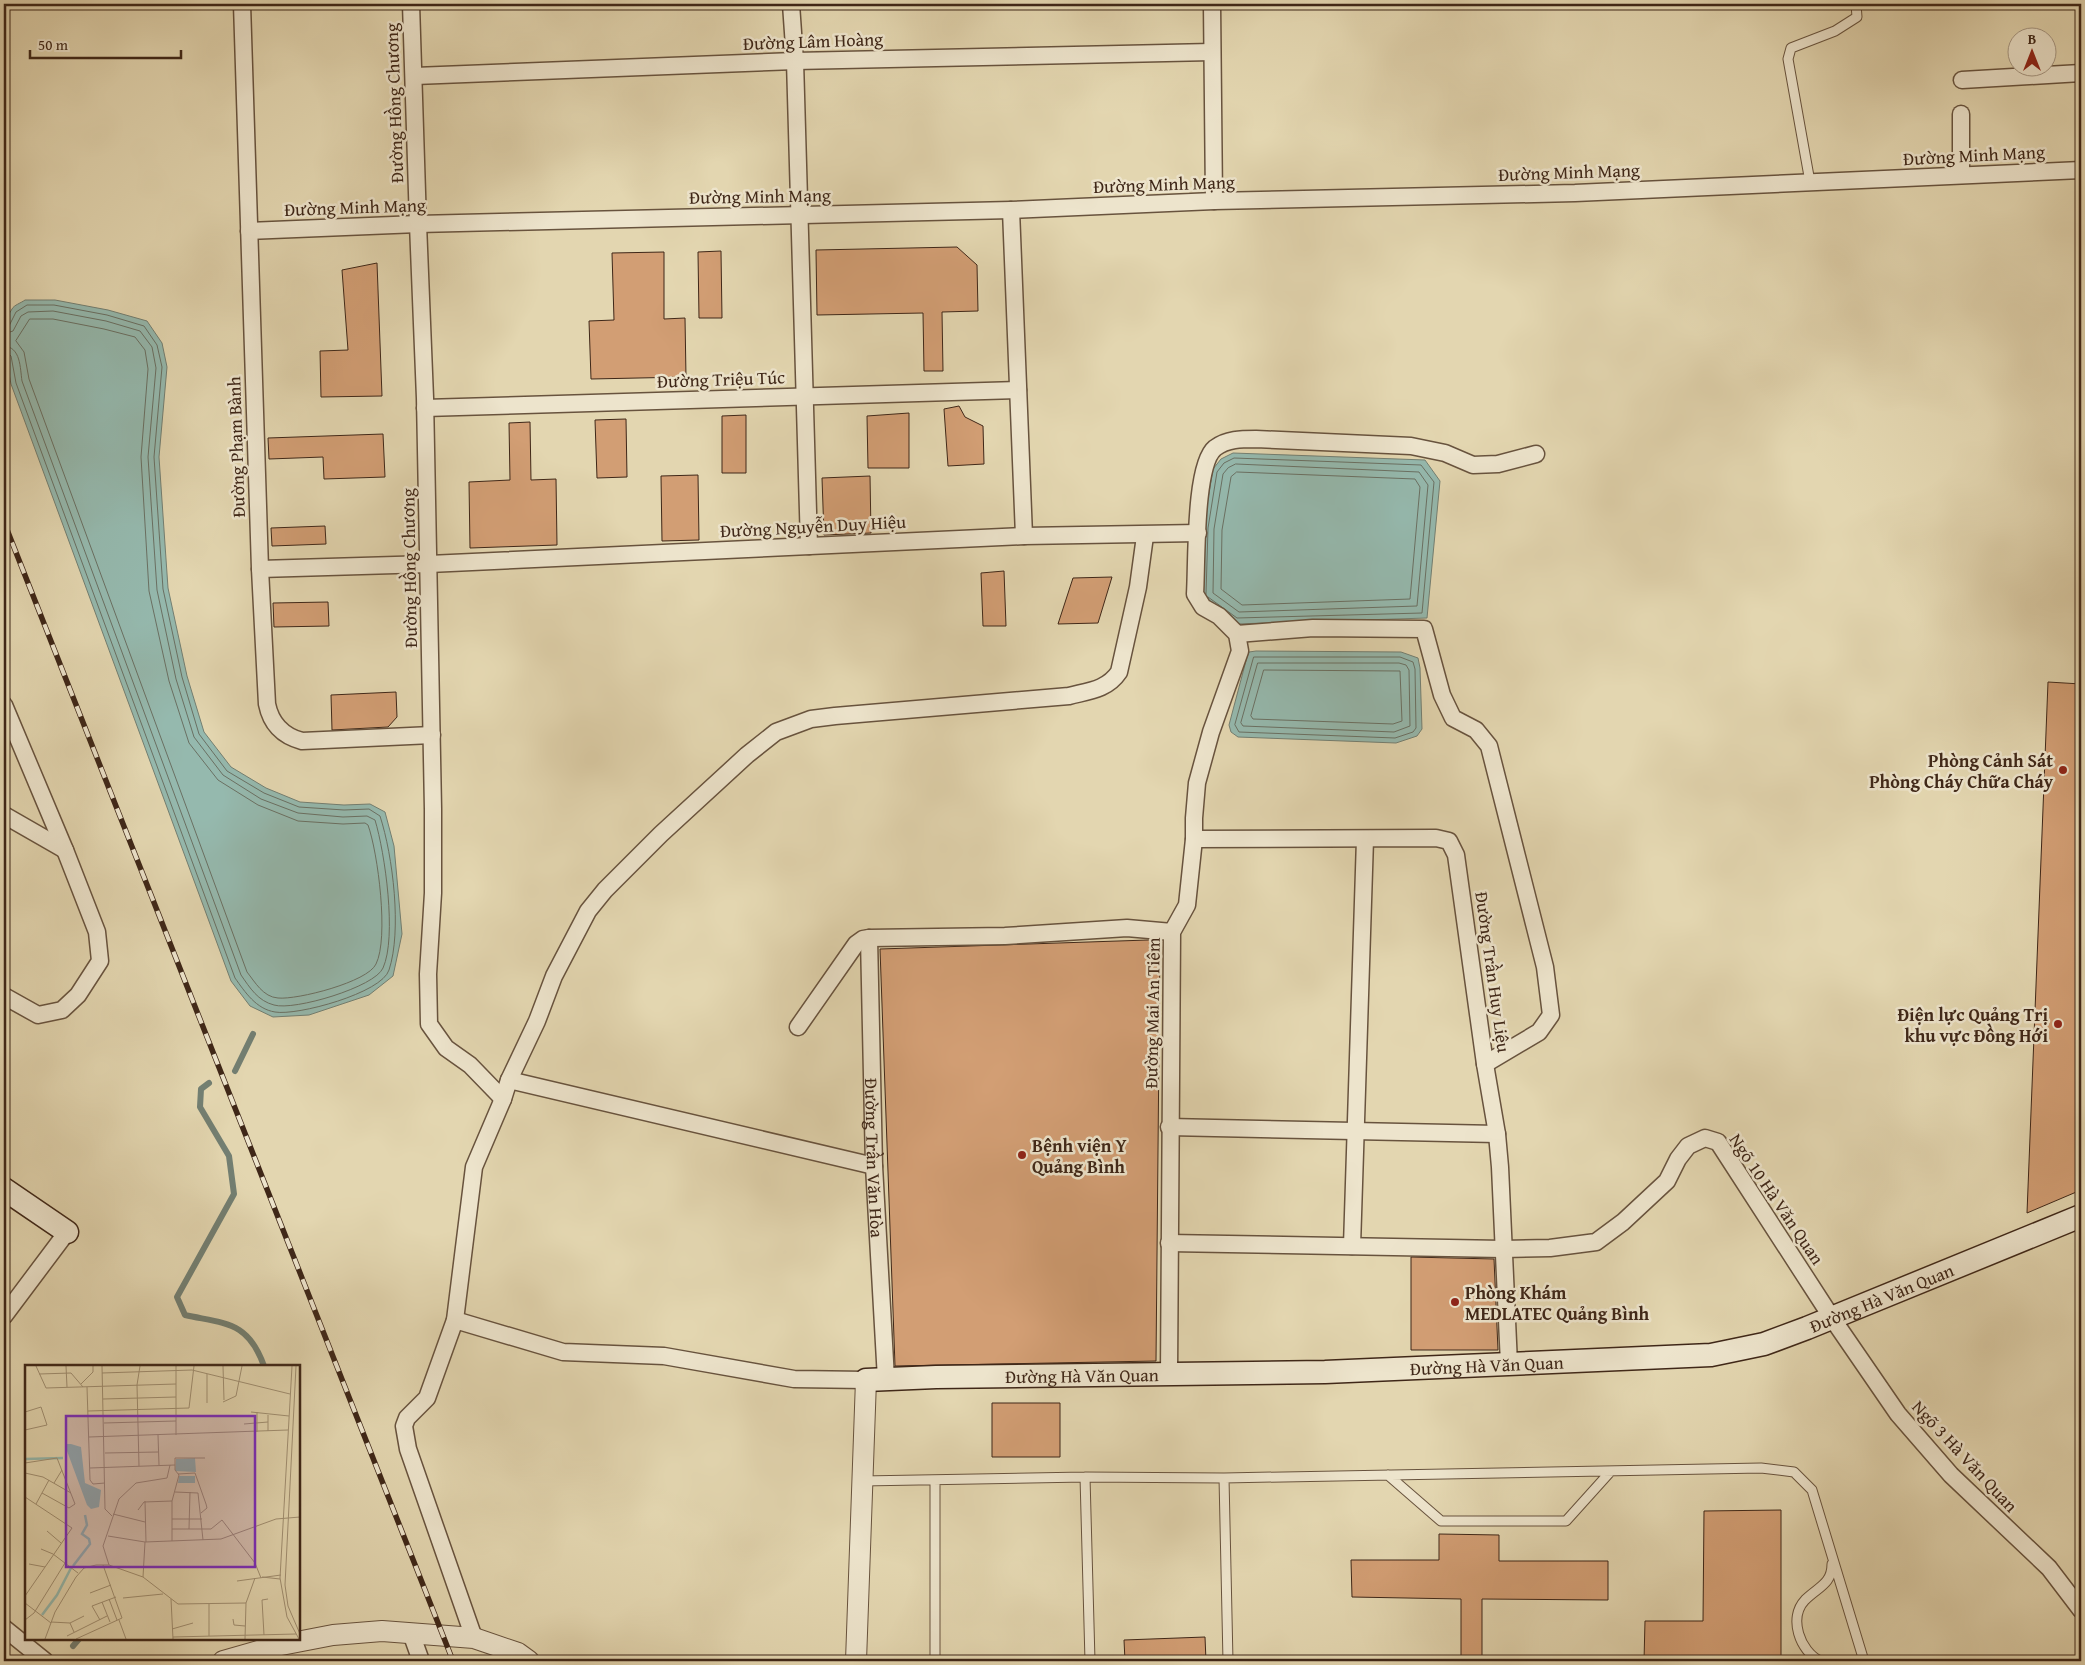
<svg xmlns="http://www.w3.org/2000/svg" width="2085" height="1665" viewBox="0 0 2085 1665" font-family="'Gentium Book Plus',serif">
  <rect width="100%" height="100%" fill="#e3d6b0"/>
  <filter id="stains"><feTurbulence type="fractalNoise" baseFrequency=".004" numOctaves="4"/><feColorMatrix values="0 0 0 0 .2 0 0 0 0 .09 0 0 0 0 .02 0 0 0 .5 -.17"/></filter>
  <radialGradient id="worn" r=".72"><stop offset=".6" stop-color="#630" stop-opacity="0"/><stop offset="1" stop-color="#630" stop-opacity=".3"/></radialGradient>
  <path fill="#95b9ae" stroke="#737f72" d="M25,300H55L108,310L147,321L162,343L167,367L159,457L168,588L187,676L204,732L231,767L266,788L300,802L344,805L370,804L385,812L394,846L402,934L393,976L369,995L309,1015L273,1017L250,1006L231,981L11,384C7,364 0,326 12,309C14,305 21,303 25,300Z
    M1233,453L1425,460L1440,481L1427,618L1234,624L1201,598L1203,528L1213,469L1221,459Z
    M1256,651L1401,652L1418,658L1420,668L1422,729L1417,736L1396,743L1238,737L1231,732L1229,725L1247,657L1249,652Z"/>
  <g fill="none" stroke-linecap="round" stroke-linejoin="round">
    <path stroke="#6a7063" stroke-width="1" d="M30,319H53L104,329L135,337L145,350L148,369L141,457L149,591L169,681L189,743L218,780L258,805L298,821L343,824L365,823L368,825C378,853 389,938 376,964C368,982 297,1000 278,998C263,997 255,982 247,972L29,379L24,352L16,341Z
      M4,328L9,326L16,312L27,305H54L107,315L144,326L157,345L162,367L154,457L163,589L182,677L199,734L227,771L264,793L299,807L344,810L369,809L380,816C393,856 402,931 389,970C382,993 297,1016 275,1012C256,1009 245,992 235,978L16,383L11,356L8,353L4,352
      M4,334L13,331L21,316L28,312L53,311L106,321L140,331L152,347L156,368L148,457L157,590L176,679L194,737L223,775L261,799L298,813L343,817L367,816L375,820C385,853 397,937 383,968C375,987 294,1011 274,1005C258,1001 250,988 241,975L22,381C20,368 21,347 4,346
      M1236,464L1419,472L1428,485L1417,606L1239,612L1213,593L1214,529L1223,474L1228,468Z
      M1237,472L1415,479L1420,487L1410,599L1242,605L1221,589L1222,530L1231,477Z
      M1206,594L1208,528L1217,472L1224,463L1234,458L1421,465L1434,482L1422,613L1237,618L1208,597
      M1254,657H1400L1413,662L1415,669L1416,728L1413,732L1395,738L1239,732L1235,725Z
      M1258,663H1399L1406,665L1409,670L1410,726L1394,732L1243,726L1241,723Z
      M1264,670L1400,671L1402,721L1393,724L1253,719L1251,716Z"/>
    <path stroke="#737f72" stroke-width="6" d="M235,1071L253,1034
      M209,1083L201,1089L200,1107L229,1156L234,1194L177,1297L185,1315C226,1324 248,1321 264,1366
      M73,1646L79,1639"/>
  </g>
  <path fill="#d29e74" stroke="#3f2718" d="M957,247L977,265L978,311L942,312L943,371H924L923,313L817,315L816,250Z
    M721,251L722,318H699L698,252Z
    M664,252V319L685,318L686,377L591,379L589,321L614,320L612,253Z
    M377,263L382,396L321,397L320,351L348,350L342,270Z
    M959,406L965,417L983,426L984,464L948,466L944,409Z
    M909,413V468H868L867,416Z
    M746,415V473H722V416Z
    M626,419L627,477L597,478L595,420Z
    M530,422L531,480L556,479L557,545L470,548L469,482L510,480L509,423Z
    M383,434L385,477L324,479L323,457L269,459L268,438Z
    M698,475L699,540L662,541L661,476Z
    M870,476L871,533L824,535L822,478Z
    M325,526L326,544L272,546L271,528Z
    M1004,571L1006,626H983L981,573Z
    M1112,577L1098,623L1058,624L1073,578Z
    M328,602L329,626L274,627L273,603Z
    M2048,682L2081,684V1190L2027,1213Z
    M396,692L397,717L388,727L332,730L331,695Z
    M1148,940L1160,941L1156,1361L895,1366L880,949Z
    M1411,1257L1494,1259L1498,1350H1411Z
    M992,1403H1060V1457H992Z
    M1781,1510V1661H1644L1645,1621H1703L1704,1511Z
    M1439,1534L1499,1535V1561H1608V1600L1482,1599V1661H1461V1599L1352,1597L1351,1560H1439Z
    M1205,1637L1206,1661H1125L1124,1640Z"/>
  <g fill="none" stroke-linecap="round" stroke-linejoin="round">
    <defs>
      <path id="service" d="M1810,182L1788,59L1791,48L1835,31L1857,17L1856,4
        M1388,1475L1441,1521H1566L1611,1471
        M1085,1477L1090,1661
        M1224,1478L1228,1661
        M935,1480V1661
        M862,1481L1085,1477L1224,1478L1761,1468L1794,1472L1812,1490L1864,1661
        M1820,1661C1800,1651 1788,1618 1805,1600C1818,1587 1832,1584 1832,1564"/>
      <g id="minor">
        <path d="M242,4L260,569L267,704C271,724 283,736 302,741L432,735"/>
        <path d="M411,4L418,224L425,398L433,809V893L428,974L429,1024L446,1048L470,1065L503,1099"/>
        <path d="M791,4L795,61L809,546"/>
        <path d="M1212,4L1214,201"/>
        <path d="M415,76L795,61L1212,52"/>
        <path d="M1962,80L2081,73"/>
        <path d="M1961,114V175"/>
        <path d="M1011,210L1024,536"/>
        <path d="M249,231L418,224L1011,210L1214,201L1575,193L2081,170"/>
        <path d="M425,408L1018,390"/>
        <path d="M260,569L429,564L1024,536L1198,533"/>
        <path d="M1237,634L1313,628L1424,629L1442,695L1453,718L1476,730L1489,746L1545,967L1551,1015L1539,1032L1485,1064"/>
        <path d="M4,705L65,850L97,932L100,961L78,995L62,1010L38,1015L4,996"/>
        <path d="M4,815L65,850"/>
        <path d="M1194,839L1436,838L1449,841L1456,855L1485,1064L1497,1134L1500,1167L1509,1364"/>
        <path id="s1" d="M869,938L874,1166L886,1379"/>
        <path d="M798,1027L856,944L863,939L869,938L1005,936L1127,928L1172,932"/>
        <path d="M509,1080L874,1166"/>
        <path d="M1169,1127L1497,1134"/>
        <path d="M1169,1243L1503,1249L1550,1248L1596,1242L1623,1222L1667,1181L1678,1159L1688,1146L1705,1138L1718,1142L1832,1318L1898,1414L1951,1475L2049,1568L2081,1610"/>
        <path d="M1352,1246L1365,839"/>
        <path d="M4,1316L67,1232"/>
        <path d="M455,1320L563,1352L664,1356L794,1379L866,1380"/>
        <path d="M1169,1374L1172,932L1187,905L1194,839V818L1197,783L1211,732L1240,651L1237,634L1219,616L1203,607L1195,594C1197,565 1194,465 1215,448C1227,439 1241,439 1256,439L1411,446L1445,453L1473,465L1498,464L1536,454"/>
        <path d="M4,1628L45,1661"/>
        <path d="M411,1633L421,1661"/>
        <path d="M474,1638L408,1449L404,1426L407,1418L427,1398L455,1320L474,1167L503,1099L509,1080L537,1021L554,976L588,911L605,890L661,834L747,755L776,732L811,719L835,716L1069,696C1088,691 1107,690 1119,672L1138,587L1145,536"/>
      </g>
      <path id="tertiary" d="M223,1661L276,1646L333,1635L382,1631L474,1638L518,1653L529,1661
        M856,1661L866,1380"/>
      <g id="secondary">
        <path d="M4,1189L67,1232"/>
        <path id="s2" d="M866,1380L936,1377L1325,1372L1711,1355L1764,1344L1807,1328L2081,1216"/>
      </g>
    </defs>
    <use href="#service" stroke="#68533e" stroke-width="11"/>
    <use href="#minor" stroke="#68533e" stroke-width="19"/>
    <use href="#tertiary" stroke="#68533e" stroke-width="22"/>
    <use href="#secondary" stroke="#3f2718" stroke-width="25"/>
    <use href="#service" stroke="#ede4cc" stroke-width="9"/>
    <use href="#minor" stroke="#ede4cc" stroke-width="16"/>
    <use href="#tertiary" stroke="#ede4cc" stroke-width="20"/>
    <use href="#secondary" stroke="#ede4cc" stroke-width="22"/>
    <defs>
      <path id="rail" d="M4,522L453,1661"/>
    </defs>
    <use href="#rail" stroke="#3f2718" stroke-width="5.5"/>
    <use href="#rail" stroke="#ede4cc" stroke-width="4" stroke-dasharray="11" stroke-linecap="butt"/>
  </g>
  <g fill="#8f2418" stroke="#ede4cc" stroke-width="2">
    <circle cx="2063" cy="770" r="5"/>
    <circle cx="2058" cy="1024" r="5"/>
    <circle cx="1022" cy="1155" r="5"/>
    <circle cx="1455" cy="1302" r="5"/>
  </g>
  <g text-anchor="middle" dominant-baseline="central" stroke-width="5" stroke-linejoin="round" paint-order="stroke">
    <g font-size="18" fill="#3f2718" stroke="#ede4cc">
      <text transform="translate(813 41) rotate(-2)">Đường Lâm Hoàng</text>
      <text transform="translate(394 103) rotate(-92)">Đường Hồng Chương</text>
      <text transform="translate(1974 155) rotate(-3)">Đường Minh Mạng</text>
      <text transform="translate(1569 172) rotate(-2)">Đường Minh Mạng</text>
      <text transform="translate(1164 184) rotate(-2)">Đường Minh Mạng</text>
      <text transform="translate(760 196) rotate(-1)">Đường Minh Mạng</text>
      <text transform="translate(355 207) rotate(-2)">Đường Minh Mạng</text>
      <text transform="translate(721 379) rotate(-2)">Đường Triệu Túc</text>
      <text transform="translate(236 447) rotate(-92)">Đường Phạm Bành</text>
      <text transform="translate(813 526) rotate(-3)">Đường Nguyễn Duy Hiệu</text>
      <text transform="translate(409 568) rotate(-91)">Đường Hồng Chương</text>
      <text transform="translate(1493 972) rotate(82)">Đường Trần Huy Liệu</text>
      <text transform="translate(1152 1013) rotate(-89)">Đường Mai An Tiêm</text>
      <text stroke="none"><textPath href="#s1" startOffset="220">Đường Trần Văn Hòa</textPath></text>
      <text transform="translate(1777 1199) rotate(56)">Ngõ 10 Hà Văn Quan</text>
      <text stroke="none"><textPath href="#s2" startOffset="1026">Đường Hà Văn Quan</textPath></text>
      <text stroke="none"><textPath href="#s2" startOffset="621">Đường Hà Văn Quan</textPath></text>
      <text stroke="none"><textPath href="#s2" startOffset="216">Đường Hà Văn Quan</textPath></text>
      <text transform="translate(1965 1456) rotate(47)">Ngõ 3 Hà Văn Quan</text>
    </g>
    <g font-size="18" font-weight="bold" fill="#3f2718" stroke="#ede4cc" text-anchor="end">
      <text x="2053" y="760">Phòng Cảnh Sát<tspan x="2053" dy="21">Phòng Cháy Chữa Cháy</tspan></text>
      <text x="2048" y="1014">Điện lực Quảng Trị<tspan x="2048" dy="21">khu vực Đồng Hới</tspan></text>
      <text x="1032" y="1145" text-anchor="start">Bệnh viện Y<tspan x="1032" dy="21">Quảng Bình</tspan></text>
      <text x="1465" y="1292" text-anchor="start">Phòng Khám<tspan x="1465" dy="21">MEDLATEC Quảng Bình</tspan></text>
    </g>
  </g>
  <g transform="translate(25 1365)">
    <rect width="275" height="275" fill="#e3d6b0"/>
    <path d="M46,79L56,82L60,118L76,125L74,142L66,144L62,140L42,86V79ZM170,93L171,107L150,106L151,94ZM154,111H170V118H153Z" fill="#95b9ae"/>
    <path fill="none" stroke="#95b9ae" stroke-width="2.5" d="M0,94L38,93M48,201L65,179L64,174L57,169L62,160L60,150M17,250L32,230L46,203"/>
    <path fill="none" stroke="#a19073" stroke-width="1" d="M11,1L21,23L151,19M41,1L42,22M77,1L80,144L87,151M151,1V70M198,1L199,35M267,1L255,213L262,252L274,274M271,1L260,220L263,241L275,269M77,8L167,5L265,29M14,9L46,8L58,22M56,19L68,7V1M62,22L65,115L68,119L80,118M78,34L151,32M198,37L211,31L217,1M182,38V9M63,46L164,43L169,1M0,47L16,42L22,60L0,65M226,47L264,51M232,47V67M79,58L151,56M219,59L243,57M243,66V50M133,70L134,100M64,72L263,65M80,88L133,87M0,98L32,93L50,139L44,143L17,128M114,101L112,20L115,1M65,103L150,100M0,108L18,112L46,128M153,109L170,108L181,139L182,143L176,148M29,118L37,105M150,127L173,128L178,175M0,132L47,163M120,136L121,177M11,139L24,115M113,145L119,137L147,136M88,149L120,157M147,154H177M147,164H186L197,155L230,198L236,213M164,164L165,127M22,166L36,178M83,171L120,177L118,212M147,176V136L154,110L150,105V93H180M120,177L196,174L251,154L275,152M16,184L28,189L53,208M4,199L20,202M84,200L78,181L94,134L111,118L142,113L145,100M237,212L255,214M212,216L256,210M65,228L86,220M0,231L47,163M98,233L138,229M84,234L92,255M146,234L148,274M77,237L85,257M0,238L26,258M208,254L209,260L220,261M0,255L9,248L40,198M75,255L67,241L91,232M94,255L101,274M26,257L45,258M147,264L168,258M49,267L45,258L59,251M239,270L237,235L243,234M42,271L82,251M184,271V239M148,272L271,269M20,274L30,247L51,212L59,203L71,200H84L118,212L153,239L221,238M51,274L97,253L78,200M220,274L221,238L230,213"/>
    <path fill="#7b2cbf" fill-opacity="0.15" stroke="#7b2cbf" stroke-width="2.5" d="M41,51H230V202H41Z"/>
    <rect width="275" height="275" fill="none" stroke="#3f2718" stroke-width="2.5"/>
  </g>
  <rect width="2085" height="1665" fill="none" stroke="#e3d6b0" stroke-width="20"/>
  <rect x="5" y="5" width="2075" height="1655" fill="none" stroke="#3f2718" stroke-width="2.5"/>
  <rect x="10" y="10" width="2065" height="1645" fill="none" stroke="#3f2718"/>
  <g transform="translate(2032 52)"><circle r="24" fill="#ede4cc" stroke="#a79884"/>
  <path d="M0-4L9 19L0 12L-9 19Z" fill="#8f2418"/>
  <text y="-8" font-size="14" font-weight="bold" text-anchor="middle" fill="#3f2718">B</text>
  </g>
  <path d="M30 50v8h151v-8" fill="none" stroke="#3f2718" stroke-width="2.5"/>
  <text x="38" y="50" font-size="15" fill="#3f2718" stroke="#ede4cc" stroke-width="4" paint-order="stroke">50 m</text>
  <rect width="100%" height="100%" filter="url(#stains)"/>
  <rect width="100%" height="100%" fill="url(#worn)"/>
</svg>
